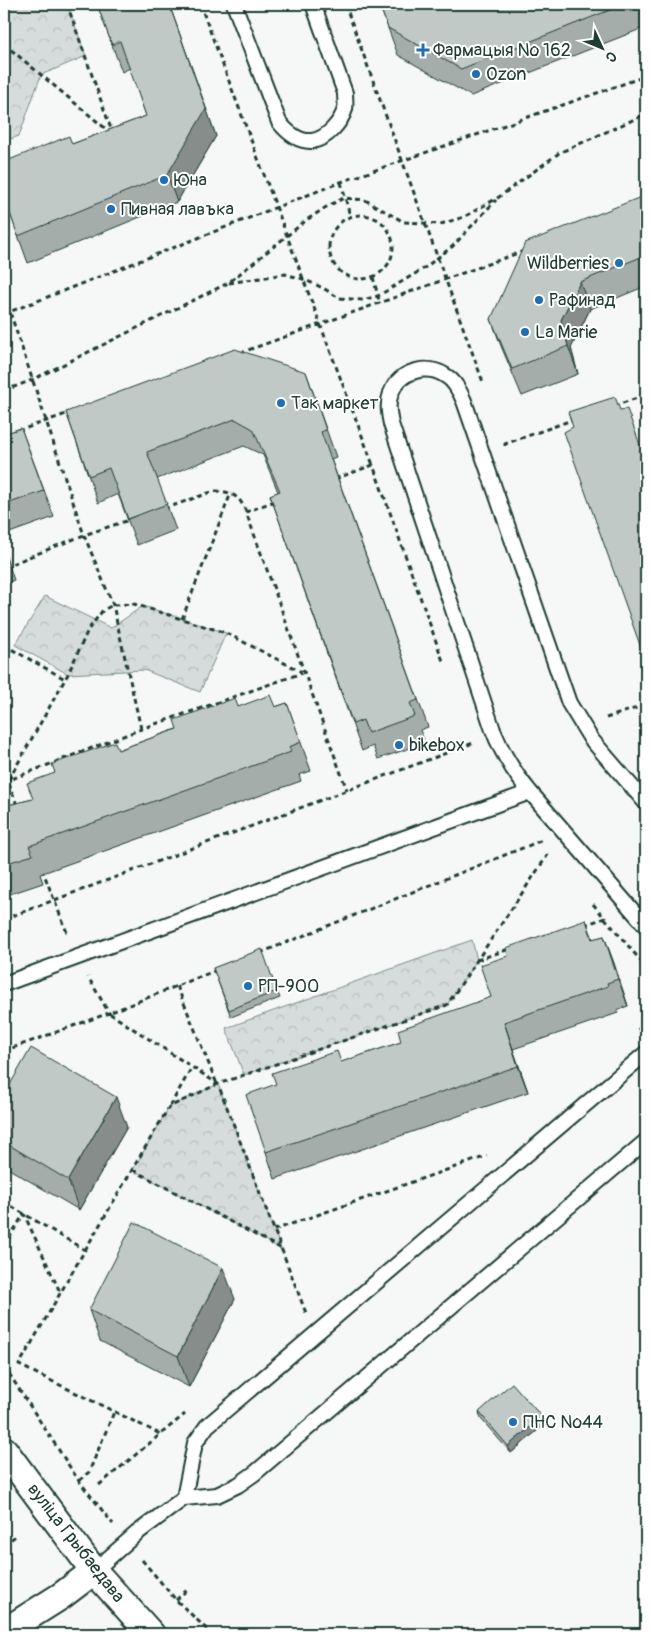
<svg xmlns="http://www.w3.org/2000/svg" width="650" height="1638" viewBox="0 0 650 1638" font-family="Pangolin,sans-serif">
  <defs>
    <pattern id="forest-crowns" width="20" height="18" patternUnits="userSpaceOnUse" patternTransform="scale(1.25)"><rect width="20" height="18" fill="#d6dcdb"/><path d="M2 6a3 3 0 1 1 6 0M12 15a3 3 0 1 1 6 0" fill="none" stroke="#b7bebd"/></pattern>
  </defs>
  <rect width="100%" height="100%" fill="#f6f7f7"/>
  <filter id="ink" filterUnits="userSpaceOnUse"><feTurbulence type="fractalNoise" baseFrequency=".02" numOctaves="2"/><feDisplacementMap in="SourceGraphic" scale="10" xChannelSelector="R" yChannelSelector="G"/><feConvolveMatrix kernelMatrix="1 2 1 2 8 2 1 2 1" color-interpolation-filters="sRGB"/></filter>
  <g filter="url(#ink)">
    <path fill="url(#forest-crowns)" stroke="#7a8c88" d="M4,4H67L86,56L41,75L19,136L4,141Z
      M45,596L111,628L143,606L226,633L200,692L144,670L68,674L15,645Z
      M472,940L477,960L447,1005L244,1075L226,1028Z
      M218,1084L274,1230L281,1249L133,1170L169,1107Z"/>
    <g fill="none" stroke-linecap="round" stroke-linejoin="round">
      <defs>
        <path id="service" d="M234,4L279,122C287,132 298,142 312,141C327,139 341,122 345,109C346,104 345,98 345,93L313,4
          M530,792C514,773 502,753 493,730L391,424C389,414 387,404 391,393C399,371 427,363 446,376C455,381 460,392 464,401L569,703L591,739L646,803
          M4,984L530,792L646,926
          M184,1498L195,1443L207,1426L646,1053
          M94,1571L137,1533L184,1498L217,1495L238,1485L255,1473L646,1141"/>
        <path id="minor" d="M4,1450L94,1571L151,1634
          M4,1632L61,1596L94,1571"/>
      </defs>
      <use href="#service" stroke="#1f3d34" stroke-width="18"/>
      <use href="#minor" stroke="#1f3d34" stroke-width="30"/>
      <path stroke="#1f3d34" stroke-width="3" stroke-dasharray="5 4" stroke-linecap="butt" d="M67,4L112,132
        M200,4L373,465
        M345,4L483,382
        M4,44L111,133
        M341,182L350,216
        M329 247a32 32 0 1 1 64 0a32 32 0 1 1-64 0Z
        M373,277L380,304
        M229,283L285,274L303,279L323,288L339,298L362,300L378,296L423,269L453,246L496,200
        M4,296L10,312L84,535L113,605L141,729
        M4,314L341,182L646,76
        M240,353L524,251
        M4,391L32,380L228,283L308,219L328,206L344,198L365,200L404,222L441,224L464,217L499,197L559,153L646,114
        M614,406L646,395
        M18,431L69,413
        M505,446V444L572,420
        M335,479L373,465L443,661
        M275,501L246,512L347,790
        M164,509L214,491C231,491 240,496 246,512
        M4,567L84,535L132,519
        M182,619L231,493
        M4,645L65,679
        M606,718L646,705
        M4,782L141,729L302,673
        M17,805L8,781L68,674L88,630L103,610L113,605L134,604L226,633L302,672
        M42,869L68,935
        M593,904L646,967
        M4,919L473,743L472,742
        M584,925L605,918
        M260,953L540,841L542,843
        M477,960L509,949
        M217,970L109,1013L218,1084L306,1313
        M177,986L217,1084
        M638,1030L646,1023
        M4,1051L109,1013L88,977
        M170,1106L192,1067
        M133,1170L280,1248
        M4,1202L85,1250L19,1365L160,1434
        M274,1230L487,1156
        M4,1246L24,1214L60,1292
        M85,1250L169,1107L218,1084L447,1005L549,853L550,854
        M4,1366L79,1481L113,1524
        M79,1481L89,1472L114,1412
        M99,1485L185,1414
        M4,1545L18,1534
        M142,1560L176,1600L212,1634
        M4,1588L6,1591
        M176,1600L188,1589"/>
      <use href="#service" stroke="#fff" stroke-width="14"/>
      <use href="#minor" stroke="#fff" stroke-width="26"/>
    </g>
    <path fill="#a5adaa" stroke="#1f3d34" d="M97,4H169L216,136L177,202L28,263L4,197L72,144L146,116L130,68L122,72Z
      M379,4H646V27L471,96L398,55Z
      M646,195V286L590,309L571,348L578,374L522,396L501,346L491,319Z
      M306,372L336,457L331,459L428,727L420,730L425,743L378,759L373,746L362,751L270,495L278,492L263,455L244,446L157,479L176,530L137,545L118,494L98,503L66,412Z
      M21,428L54,517L4,535V434Z
      M4,551L14,580L4,584Z
      M287,703L311,771L299,775L301,781L40,874L43,883L4,896V806L33,799L118,750L238,707H275Z
      M586,920L593,939L604,936L628,1006L617,1010L618,1013L513,1049L528,1092L275,1179L266,1152L342,1062L401,1042L491,997L508,956Z
      M213,968L277,991L280,998L231,1017Z
      M4,1095L127,1127L79,1210L4,1166Z
      M235,1299L189,1387L100,1341L89,1310Z
      M479,1412L545,1424L511,1453L481,1419Z"/>
    <path fill="#868d8b" stroke="#1f3d34" d="M169,4L216,136L177,202L167,175Z
      M580,282L590,309L571,348L578,374L568,346L561,320Z
      M604,936L614,963L628,1006L618,979Z
      M504,1022L513,1049L528,1092L518,1066Z
      M116,1097L127,1127L79,1210L68,1180Z
      M223,1268L235,1299L189,1387L178,1356Z
      M542,1417L545,1424L511,1453L508,1446Z"/>
    <path fill="#c0c9c6" stroke="#1f3d34" d="M97,4H169L206,109L167,175L18,236L4,196V162L69,136L72,144L146,116L120,41L112,45Z
      M379,4H625L461,69L388,28Z
      M646,195V255L580,282L561,320L568,346L512,369L491,319L525,243Z
      M235,349L306,372L326,430L321,432L418,700L410,703L415,716L368,733L363,720L353,724L270,495L280,491L253,429L235,419L147,452L167,504L128,519L109,468L89,476L66,412Z
      M615,397L620,410L627,409L646,461V662L564,432L573,427L568,412Z
      M21,428L44,491L4,505V434Z
      M270,695L275,707L287,703L301,742L289,747L291,752L29,846L33,855L4,864V806L33,799L27,783L55,773L52,764L115,742L118,750L177,729L174,720L235,698L238,707Z
      M586,920L592,939L604,936L618,979L607,983L608,986L504,1022L518,1066L266,1152L246,1095L276,1084L272,1073L337,1051L341,1062L401,1042L398,1030L491,997L480,965L508,956L506,948Z
      M262,949L277,991L229,1010L213,968Z
      M31,1048L116,1097L68,1180L4,1142V1095Z
      M134,1222L223,1268L178,1356L89,1310Z
      M512,1383L542,1417L508,1446L479,1412Z"/>
  </g>
  <g fill="#1f6fb2" stroke="#fff" stroke-width="2">
    <path d="M420.5 42.5h5v5h5v5h-5v5h-5v-5h-5v-5h5z"/>
    <circle cx="476" cy="74" r="5"/>
    <circle cx="164" cy="180" r="5"/>
    <circle cx="111" cy="209" r="5"/>
    <circle cx="619" cy="263" r="5"/>
    <circle cx="539" cy="300" r="5"/>
    <circle cx="525" cy="332" r="5"/>
    <circle cx="281" cy="403" r="5"/>
    <circle cx="399" cy="745" r="5"/>
    <circle cx="248" cy="986" r="5"/>
    <circle cx="513" cy="1422" r="5"/>
  </g>
  <g text-anchor="middle" dominant-baseline="central" stroke-width="4" stroke-linejoin="round" paint-order="stroke">
    <g font-size="18" fill="#1f3d34" stroke="#fff" text-anchor="start">
      <text x="433" y="50">Фармацыя № 162</text>
      <text x="486" y="74">Ozon</text>
      <text x="174" y="180">Юна</text>
      <text x="121" y="209">Пивная лавъка</text>
      <text x="609" y="263" text-anchor="end">Wildberries</text>
      <text x="549" y="300">Рафинад</text>
      <text x="535" y="332">La Marie</text>
      <text x="291" y="403">Так маркет</text>
      <text x="409" y="745">bikebox</text>
      <text x="258" y="986">РП-900</text>
      <text x="523" y="1422">ПНС №44</text>
    </g>
    <g font-size="18" fill="#1f3d34" stroke="#fff">
      <text transform="translate(76 1543) rotate(52)">вуліца Грыбаедава</text>
    </g>
  </g>
  <rect width="650" height="1638" fill="none" stroke="#fff" stroke-width="20"/>
  <rect x="10" y="10" width="630" height="1618" fill="none" stroke="#1f3d34" stroke-width="2" filter="url(#ink)"/>
  <g transform="translate(602 48) rotate(134)" stroke="#ffffff" stroke-width="4" paint-order="stroke">
  <path d="M0-4L9 19L0 12L-9 19Z" fill="#1f3d34"/>
  <text y="-8" font-size="14" font-weight="bold" text-anchor="middle" fill="#1f3d34">С</text>
  </g>
</svg>
